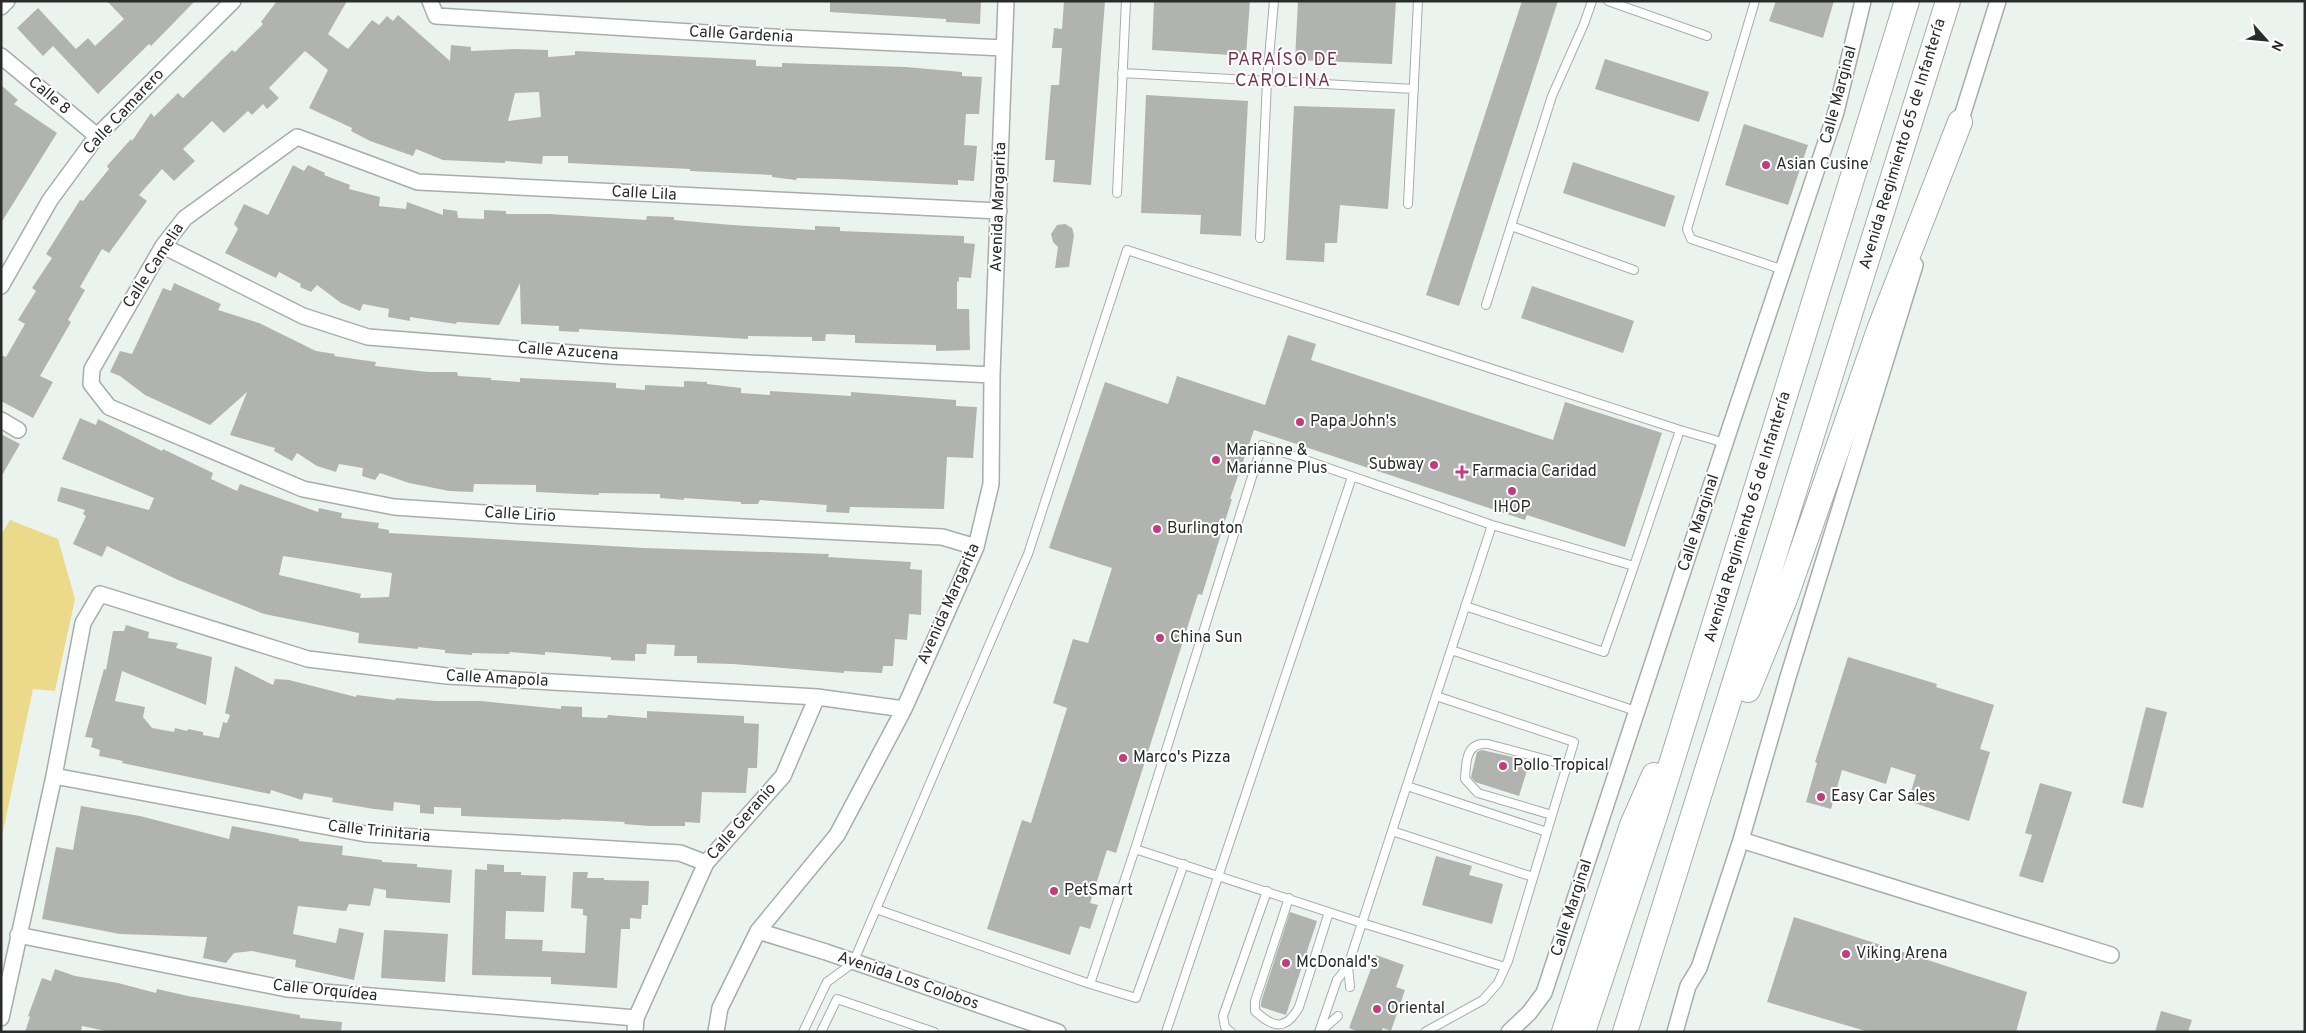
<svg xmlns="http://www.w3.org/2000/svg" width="2306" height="1033" viewBox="0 0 2306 1033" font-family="Overpass,sans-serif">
  <rect width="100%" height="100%" fill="#ebf3ef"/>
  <path fill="#eada8a" d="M10,520L58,539L75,599L55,691L33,689L1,841V535Z"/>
  <path fill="#b1b4ae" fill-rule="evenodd" d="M107,1H195L151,46L149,44L98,94L53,46L43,56L17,28L38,8L76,49L88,38L95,46L124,19Z
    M277,1H347L328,34L348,49L372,20L379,25L387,16L393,21L398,15L450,61L451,45L471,47V51L516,49L548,50V57L575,55V51L756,60V66L782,67V63L906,67L962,72V76L982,77L979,114H966L964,145L977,146L974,181L958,180V185L837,179L797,178L796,180L772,177V175L690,171V169L568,163V156H543L542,164L505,161V163L443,160L416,149L413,156L370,141L351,131L352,128L309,108L328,70L305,51L269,88L279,98L267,109L263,104L252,115L248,111L224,133L212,121L183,149L195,161L174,181L162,169L139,195L147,201L109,253L102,249L80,287L85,290L68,320L71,322L40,376L53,382L33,418L1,401V355L6,357L25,324L18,320L36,291L32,288L52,258L46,254L80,200L83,201L109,169L107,166L131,139L132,141L151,113L154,117L178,93L183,98L232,50L235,52L263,24L261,22ZM539,92L541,117L508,121L515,93Z
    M830,1H981L980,24L946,22V19L830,12Z
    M1064,1H1105L1091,185L1053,182L1055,160H1045L1051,85H1059L1062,48H1052L1054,28L1062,29Z
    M1154,1H1250L1246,56L1152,50Z
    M1298,1H1396L1392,64L1295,60Z
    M1522,1H1558L1459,306L1426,295Z
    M1776,1H1834L1823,38L1769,21Z
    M1605,59L1709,92L1699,122L1595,89Z
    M1,85L18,100L14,104L57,133L1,223Z
    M1146,95L1248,101L1241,236L1200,234L1201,215L1141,213Z
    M1294,106L1395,109L1388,209L1340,205L1337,243H1325L1324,262L1286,260Z
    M1744,124L1808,145L1788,205L1725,185Z
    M1573,162L1675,196L1665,227L1563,193Z
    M293,165L304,171L308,165L325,173L324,175L350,185L349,189L380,197L379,206L406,209L407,202L443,215V209L457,211L458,218L484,219V210L506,211V214H549L646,220L647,216L674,217V220L732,225L815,230V226L840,227V231L964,236V243L975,244L971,278L959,277V282L957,281V309H969L970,350L936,351V345L855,343V335L826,334L825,341H812V337L748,336V339L579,329V332L559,331V326L521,324L520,283L499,325L457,322L456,324L410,317V321L388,317L389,309L363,304L360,311L341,303L317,285L311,292L300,287L301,284L279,272L276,278L225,253L238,229L234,224L244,204L268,215Z
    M1065,224L1072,228L1074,235L1069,267L1055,268L1058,247L1053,242L1051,234L1057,225Z
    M174,283L221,304L218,310L259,323L316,351L335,354L334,356L376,362L375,366L428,372H457L458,376L491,378V380L520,382V378L602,382L616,383V388L645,390V385L684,387V381L707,382V384L741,388V393L770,395V391L851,396V392L956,400V406L977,407L973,458L947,457L944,509L850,507L849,513L826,512L827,505L760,500L758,504H741V502L684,498V500L660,498V494L599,493V495L536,492V485L474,484L473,492L449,491L409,483L380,473L375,480L362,476L363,468L339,464L336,472L317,466L297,453L292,461L274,451L275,448L230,435L247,392L210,425L145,395L120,376L110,372L120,351L132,354L163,288L171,291Z
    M1532,286L1634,321L1623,353L1521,318Z
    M1288,335L1316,344L1311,360L1553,440L1565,402L1662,433L1625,547L1527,515L1525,520L1254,430L1230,499H1232L1202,595L1198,594L1116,853L1107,850L1090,903L1098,905L1090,929L1080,926L1070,955L987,929L1022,820L1031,823L1067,708L1053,703L1073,639L1088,643L1112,568L1049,548L1105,382L1168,404L1177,376L1265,405Z
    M80,418L96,425L98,419L162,451L163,449L213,473L211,479L237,491L240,484L318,512L319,508L342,513L341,518L379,523L378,528L389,530V533L644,548L829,554L828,557L911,562L910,569L922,570L921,615L909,614L907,640L895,639L893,666H883L882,673L844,671V673L733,664L697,663V656H674L675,645L647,644L646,654H635V661L611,660V657L545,652V655L510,652L509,654L472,653V655L445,653V650L418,647V649L358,643L359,633L264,614L178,580L107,546L102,557L73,544L86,516L83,514L85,510L57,501L61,487L149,510L154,498L62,459ZM283,556L392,573L389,597L360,598L361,594L279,575Z
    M1,434L20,444L1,477Z
    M126,625L149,632L148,638L178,643L176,648L212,657L206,705L122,671L115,701L145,707L143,717L152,728L174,732L175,728L187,731L188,729L203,732V735L219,738L223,722L227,723L230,715L225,713L235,666L273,685L275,679L289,680L356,697L357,695L395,700L396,698L437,701H481L561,709V706L582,707V717L607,718L608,715L647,718V711L744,716V723L759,724L757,768H748L746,793L702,792L700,823L685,822V826H649L624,824L625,822L561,819V820L461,816V808L434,807V814L420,813V805L394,802L393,811L374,809L332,802L333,798L304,793L302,800L271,790L270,794L122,763L123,761L99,756L100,750L91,747L93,738L85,737L104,669L106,670L113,631H124Z
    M1848,657L1937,684L1936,687L1994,705L1980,749L1990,752L1969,821L1908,801L1916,775L1891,767L1886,784L1842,770L1831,809L1806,802L1817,763L1815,762Z
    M2146,707L2167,712L2143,808L2122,803Z
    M1482,750L1530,761L1519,796L1475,782L1471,777L1477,752Z
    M2040,783L2072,792L2043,883L2019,876L2032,835L2025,833Z
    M81,806L140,816L229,839L232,826L299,839V841L343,846L342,855L382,860V862L417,864V867L452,870L450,903L386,898V890L374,888L370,906L349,904L346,911L298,906L293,934L336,943L339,928L364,933L354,980L295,967L296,960L252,951L234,953L226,963L203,958L207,937L120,934L42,919L56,847L73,850Z
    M1436,856L1472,866L1469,875L1503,884L1492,924L1422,905Z
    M487,864L504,865V872H521V875L546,876L544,912L506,911L505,939L543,940L542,951L585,953L587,916L583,915V909L571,908L573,872H588L587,878H604V880L649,881L648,905H642L641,919L630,918V929H621L617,988L551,984V977L472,975L475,869L487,870Z
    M1290,912L1317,921L1286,1015L1261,1007V1002Z
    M1794,917L2027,992L2016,1032H1869L1767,1002Z
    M384,930L448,934L445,982L381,978Z
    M1376,955L1404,965L1396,987L1405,990L1391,1031L1383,1028L1381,1032H1359L1349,1028Z
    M55,969L75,976L118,983L156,993L157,989L188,996L300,1015V1018L342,1022L341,1032H111L82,1026L81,1032H25L30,1017L28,1016L42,978L51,981Z
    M2161,1011L2192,1020L2188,1032H2155Z"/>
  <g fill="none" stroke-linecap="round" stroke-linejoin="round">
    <defs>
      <path id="service" d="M1608,1L1707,36
        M1755,1L1687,229L1691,239L1784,270
        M1122,73L1414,89
        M1117,193L1126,1
        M1408,204L1418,1
        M1511,226L1634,270
        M1260,238L1267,81L1274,1
        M1486,305L1552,96L1584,24L1592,1
        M1492,525L1451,650L1636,711
        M1465,606L1604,652L1634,566
        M1407,786L1547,832
        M1552,815L1478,793L1465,779C1466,761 1466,742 1488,744L1567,765
        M1392,831L1533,877
        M1135,849L1362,923L1451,650
        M1289,898L1255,1001V1011C1273,1028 1286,1031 1299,1007L1329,912
        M876,909L1090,984L1135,849L1262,445L1492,525L1634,566L1680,430
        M1348,966L1350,987
        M1090,984L1136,998L1184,864
        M803,1032L827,982L853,963L1028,554L1127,250L1680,430L1725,443
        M821,1032L837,999L934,1032
        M1166,1032L1352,477
        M1231,1032L1225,1027L1223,1016L1267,891
        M1319,1032L1337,980L1348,966L1362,923L1505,967
        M1320,1032L1338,1016
        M1425,1032L1483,1000L1498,983L1508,961L1574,742L1436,696"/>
      <path id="minor" d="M430,1L436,16L772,37L1004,48
        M1,7L7,1
        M1,56L97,136
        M1958,129L1998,1
        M163,246L303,316L368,337L610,356L992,375
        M1,286L50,200L97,136L233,1
        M1,420L18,430
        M976,547L942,537L528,516L394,507L303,489L109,407L91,384L92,369L163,246L185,218L297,137L418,182L999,211
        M54,776L366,834L680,853L706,863
        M1741,840L2111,955
        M758,931L826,952L1058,1032
        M18,935L287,989L636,1018
        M1,1018L54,776L83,623L100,594L308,659L447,676L817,697L904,709
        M635,1032L636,1018L706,863L783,776L817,697
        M716,1032L720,1008L758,931L837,835L904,709L976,547L991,484L992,375L1006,1
        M1509,1032L1529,1013L1544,993L1732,422L1836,112L1863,1
        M1675,1032L1688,986L1699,968L1741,840L1788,677L1915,265"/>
      <path id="primary" d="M1748,690L1785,599L1880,327L1960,122
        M1564,1032L1632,825L1654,775
        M1583,1032L1655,816L1907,1
        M1625,1032L1948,1"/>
    </defs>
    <use href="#service" stroke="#a6adaa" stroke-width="10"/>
    <use href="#minor" stroke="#a6adaa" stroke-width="18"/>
    <use href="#primary" stroke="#a6adaa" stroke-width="26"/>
    <use href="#service" stroke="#fff" stroke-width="8"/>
    <use href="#minor" stroke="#fff" stroke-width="15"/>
    <use href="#primary" stroke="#fff" stroke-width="24"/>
  </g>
  <g fill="#c33d7e" stroke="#fff" stroke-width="2">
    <circle cx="1766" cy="165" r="5"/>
    <circle cx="1300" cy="422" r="5"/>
    <circle cx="1216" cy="460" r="5"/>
    <circle cx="1434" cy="465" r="5"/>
    <path d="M1459.5 464.5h5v5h5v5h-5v5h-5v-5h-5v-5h5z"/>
    <circle cx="1512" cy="491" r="5"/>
    <circle cx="1157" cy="529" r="5"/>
    <circle cx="1160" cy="638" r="5"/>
    <circle cx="1123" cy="758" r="5"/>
    <circle cx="1503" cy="766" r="5"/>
    <circle cx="1821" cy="797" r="5"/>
    <circle cx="1054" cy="891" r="5"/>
    <circle cx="1846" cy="954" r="5"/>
    <circle cx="1286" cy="963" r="5"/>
    <circle cx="1377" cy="1009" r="5"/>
  </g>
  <g text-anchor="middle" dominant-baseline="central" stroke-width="4" stroke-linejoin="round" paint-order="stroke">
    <g font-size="16" fill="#292c2a" stroke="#fff">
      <text transform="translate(741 35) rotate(3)">Calle Gardenia</text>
      <text transform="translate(1839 95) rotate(-75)">Calle Marginal</text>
      <text transform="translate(49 96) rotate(40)">Calle 8</text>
      <text transform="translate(124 112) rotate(-47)">Calle Camarero</text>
      <text transform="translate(1903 144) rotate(-73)">Avenida Regimiento 65 de Infantería</text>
      <text transform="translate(644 194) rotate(3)">Calle Lila</text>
      <text transform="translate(999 207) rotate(-88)">Avenida Margarita</text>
      <text transform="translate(154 266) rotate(-57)">Calle Camelia</text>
      <text transform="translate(568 352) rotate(4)">Calle Azucena</text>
      <text transform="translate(520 515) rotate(3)">Calle Lirio</text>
      <text transform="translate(1748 517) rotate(-73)">Avenida Regimiento 65 de Infantería</text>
      <text transform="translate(1699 523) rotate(-72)">Calle Marginal</text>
      <text transform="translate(949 604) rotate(-66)">Avenida Margarita</text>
      <text transform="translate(497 679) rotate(3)">Calle Amapola</text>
      <text transform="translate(742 822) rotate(-49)">Calle Geranio</text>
      <text transform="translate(379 832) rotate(6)">Calle Trinitaria</text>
      <text transform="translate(1572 908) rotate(-72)">Calle Marginal</text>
      <text transform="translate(908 981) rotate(19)">Avenida Los Colobos</text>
      <text transform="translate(325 991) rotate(6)">Calle Orquídea</text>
    </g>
    <g font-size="16" fill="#292c2a" stroke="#fff" text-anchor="start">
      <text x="1776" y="165">Asian Cusine</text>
      <text x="1310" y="422">Papa John's</text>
      <text x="1226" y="451">Marianne &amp;<tspan x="1226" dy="18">Marianne Plus</tspan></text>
      <text x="1424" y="465" text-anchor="end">Subway</text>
      <text x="1472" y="472">Farmacia Caridad</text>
      <text x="1512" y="508" text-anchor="middle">IHOP</text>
      <text x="1167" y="529">Burlington</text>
      <text x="1170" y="638">China Sun</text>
      <text x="1133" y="758">Marco's Pizza</text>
      <text x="1513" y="766">Pollo Tropical</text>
      <text x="1831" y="797">Easy Car Sales</text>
      <text x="1064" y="891">PetSmart</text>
      <text x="1856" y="954">Viking Arena</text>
      <text x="1296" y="963">McDonald's</text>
      <text x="1387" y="1009">Oriental</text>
    </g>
    <g font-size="18" letter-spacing="1" fill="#763351" stroke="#fff">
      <text x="1283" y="60">PARAÍSO DE<tspan x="1283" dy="21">CAROLINA</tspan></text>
    </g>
  </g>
  <rect width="2306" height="1033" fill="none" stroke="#292c2a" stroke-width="5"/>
  <g transform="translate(2266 40) rotate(117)" stroke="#ffffff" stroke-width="4" paint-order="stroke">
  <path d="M0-4L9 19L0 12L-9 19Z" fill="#292c2a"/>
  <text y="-8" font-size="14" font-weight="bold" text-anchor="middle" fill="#292c2a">N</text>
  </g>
</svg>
